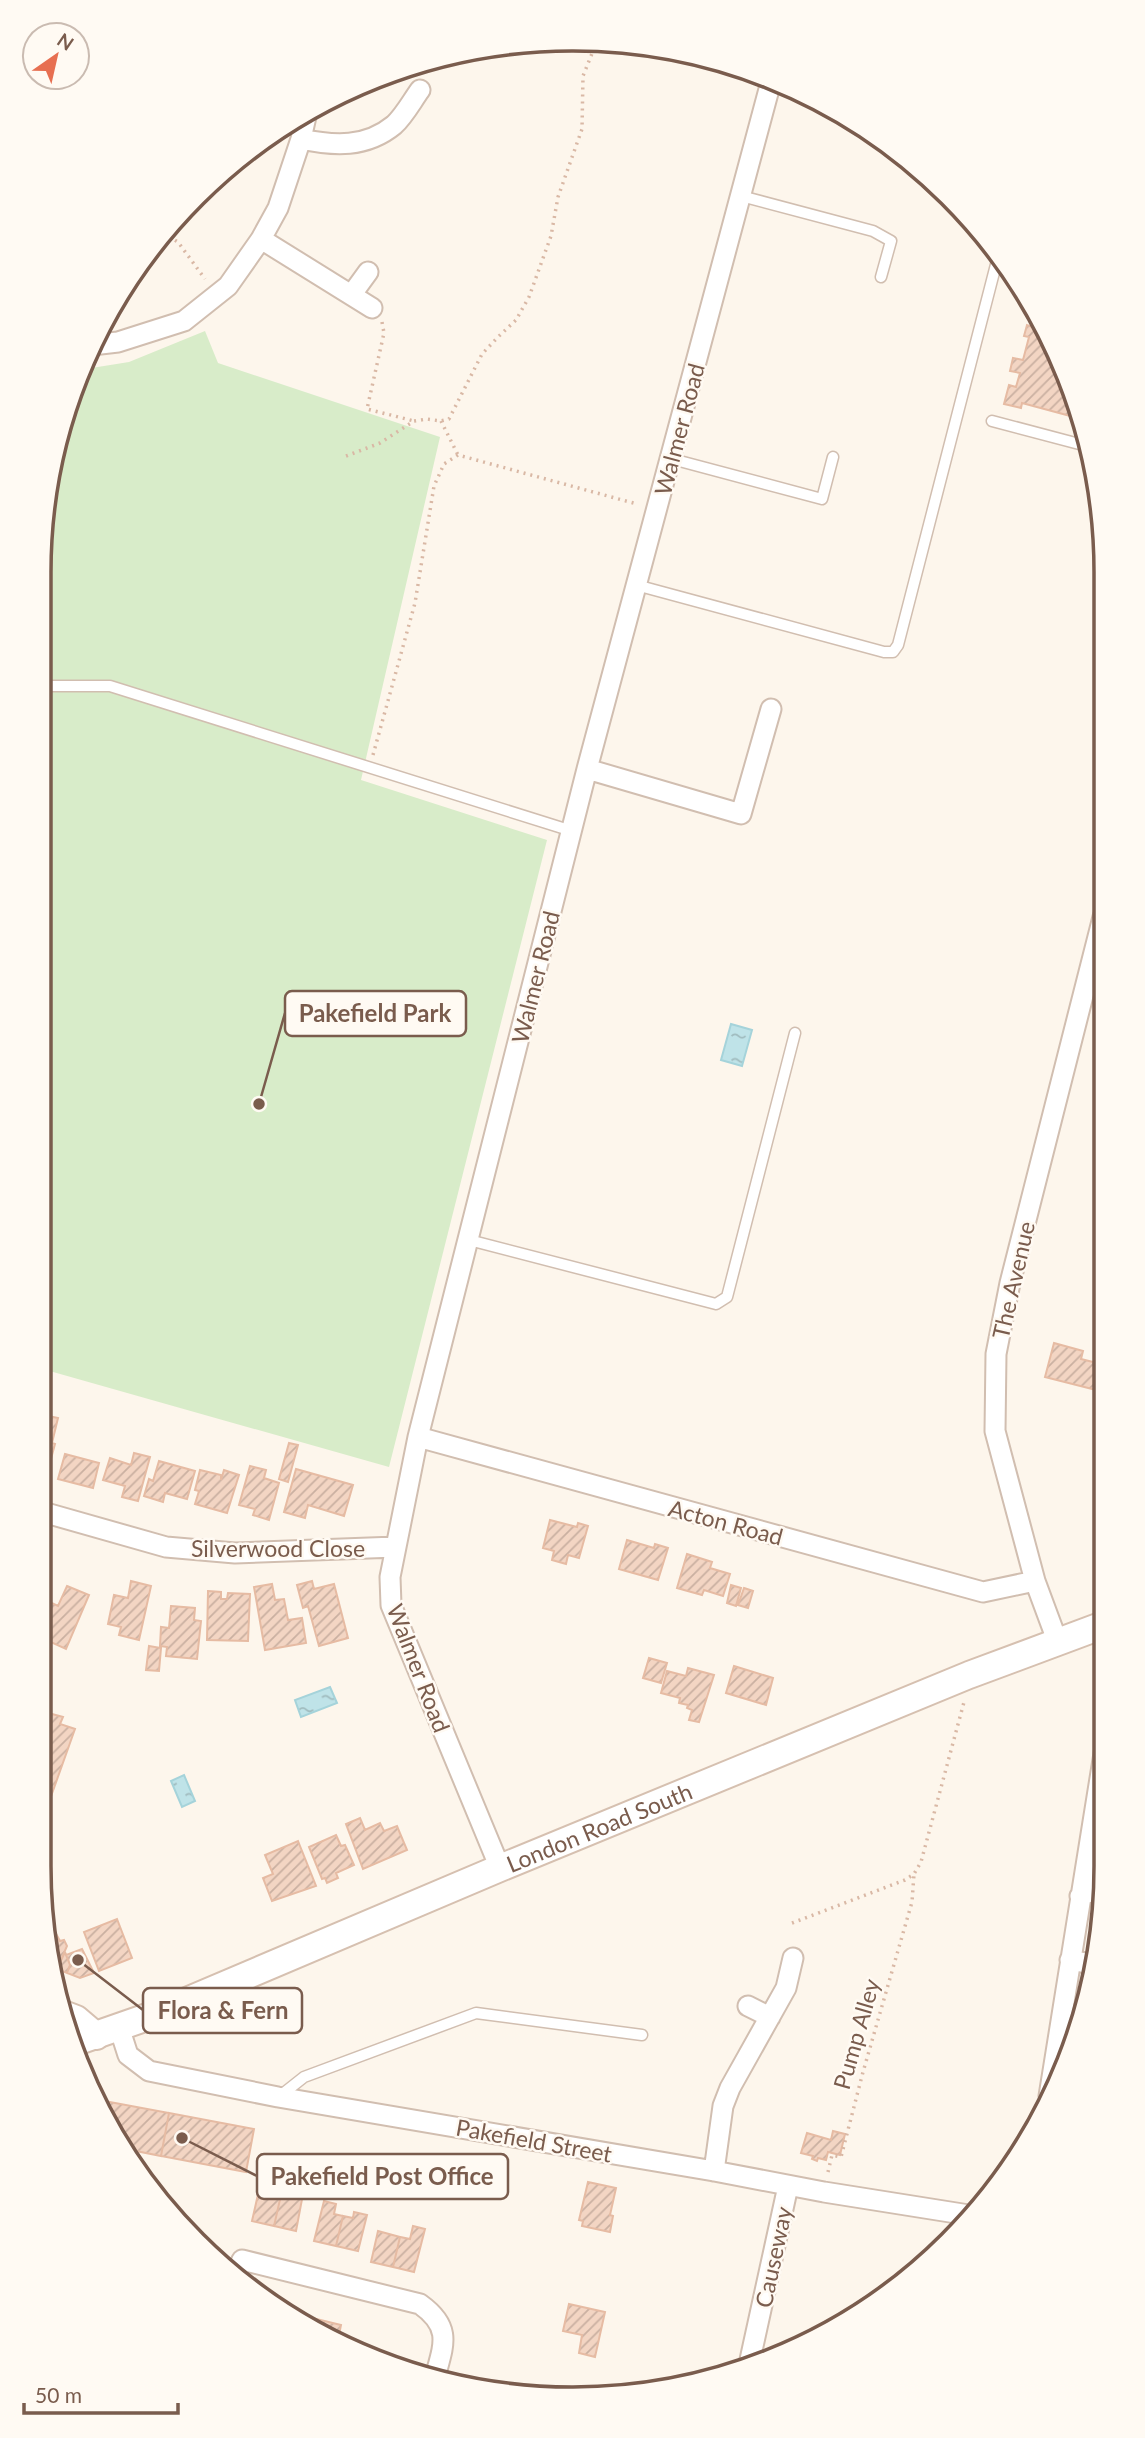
<svg xmlns="http://www.w3.org/2000/svg" width="1145" height="2438" viewBox="0 0 1145 2438" font-family="Lato,sans-serif">
  <defs>
    <pattern id="water-ripples" width="26" height="14" patternUnits="userSpaceOnUse" patternTransform="scale(1.75)"><rect width="26" height="14" fill="#bfe3e8"/><path d="M2 4q2-2 4 0t4 0M15 11q2-2 4 0t4 0" fill="none" stroke="#a0bbbe"/></pattern>
    <pattern id="building-hatch" width="6" height="6" patternUnits="userSpaceOnUse" patternTransform="scale(1.75)"><rect width="6" height="6" fill="#f3d5c3"/><path d="M-1 1l2-2M0 6l6-6M5 7l2-2" fill="none" stroke="#cab0a1"/></pattern>
  </defs>
  <rect width="100%" height="100%" fill="#fdf6ec"/>
  <path fill="#d8ecc9" d="M205,331L218,363L440,437L361,780L547,840L389,1467L39,1368V572L49,469L79,370L129,362Z"/>
  <path fill="url(#water-ripples)" stroke="#a5d3da" stroke-width="2" d="M731,1024L752,1030L742,1066L721,1060Z
    M330,1687L337,1703L301,1717L295,1700Z
    M184,1775L195,1801L182,1807L171,1781Z"/>
  <path fill="url(#building-hatch)" stroke="#e6bba3" stroke-width="2" d="M1035,316L1066,368L1077,409L1074,417L1022,403L1021,408L1004,404L1009,385L1016,387L1020,373L1010,371L1013,358L1023,360L1029,337L1024,336L1027,325L1032,327Z
    M1054,1343L1083,1351L1081,1359L1105,1365L1100,1391L1045,1377Z
    M44,1415L58,1418L52,1443L55,1444L45,1481L39,1479V1436Z
    M289,1443L298,1445L288,1482L279,1479Z
    M134,1453L150,1457L138,1501L122,1497L125,1486L103,1480L110,1458L131,1465Z
    M65,1454L99,1463L93,1488L58,1479Z
    M159,1461L195,1471L187,1499L165,1493L163,1502L144,1496L149,1479L153,1481Z
    M250,1466L266,1470L264,1478L279,1483L269,1520L253,1515L255,1509L239,1505Z
    M296,1469L353,1485L344,1516L308,1505L305,1518L284,1512Z
    M200,1470L221,1475V1480L224,1470L239,1475L227,1513L195,1504L199,1491L195,1490Z
    M550,1520L577,1527L578,1523L588,1526L579,1558L568,1555L566,1564L552,1560L554,1551L543,1548Z
    M627,1540L654,1548L655,1544L668,1548L658,1580L619,1569Z
    M687,1554L712,1562L710,1568L730,1574L723,1596L704,1590L702,1595L677,1588Z
    M39,1567L48,1570L39,1592Z
    M131,1581L151,1586L139,1640L119,1635L121,1627L108,1624L114,1595L128,1598Z
    M312,1581L314,1589L334,1584L348,1638L319,1646L308,1606L303,1608L297,1585Z
    M272,1584L275,1600L284,1599L288,1620L302,1618L306,1643L265,1650L254,1587Z
    M731,1585L741,1588L736,1606L727,1603Z
    M67,1586L89,1595L66,1649L44,1639L46,1633L39,1630V1597L58,1606Z
    M744,1588L753,1591L748,1608L738,1605Z
    M208,1591L221,1592V1599H227L228,1593L250,1594L248,1641L207,1640Z
    M171,1606L195,1608L194,1620L201,1621L197,1659L166,1656L167,1647L160,1646L161,1627L169,1628Z
    M149,1646L161,1648L159,1671L146,1670Z
    M649,1658L667,1663L661,1683L643,1678Z
    M734,1666L773,1678L766,1705L726,1693Z
    M688,1668L714,1675L699,1722L689,1720L692,1710L687,1708L688,1705L679,1703L680,1698L661,1693L667,1671L686,1676Z
    M52,1714L63,1717L60,1724L75,1729L39,1830V1733L45,1735Z
    M360,1818L365,1830L380,1823L384,1831L397,1826L407,1850L363,1869L346,1824Z
    M336,1835L341,1846L345,1845L354,1865L336,1873L338,1878L327,1883L325,1878L322,1879L309,1847Z
    M298,1841L316,1886L272,1901L263,1878L273,1874L265,1855Z
    M117,1919L132,1958L99,1971L84,1932Z
    M49,1928L54,1930L60,1941L64,1940L67,1946L57,1969Z
    M82,1949L94,1973L80,1978L67,1973L70,1965L66,1955Z
    M65,1952L70,1965L67,1973L57,1969Z
    M99,2100L169,2113L161,2156L121,2148L110,2132L97,2105Z
    M169,2113L254,2129L246,2172L161,2156Z
    M833,2131L845,2134L840,2155L828,2152L826,2160L818,2158L817,2161L812,2159L813,2156L801,2153L807,2133L831,2140Z
    M588,2182L616,2188L610,2215L613,2216L610,2232L582,2226L583,2221L579,2220Z
    M259,2190L281,2195L274,2226L252,2221Z
    M292,2191L303,2194L296,2231L274,2226L281,2195L291,2197Z
    M324,2201L336,2204L334,2214L343,2216L336,2246L314,2241Z
    M354,2212L367,2215L358,2251L336,2246L343,2216L353,2218Z
    M413,2226L425,2229L414,2272L393,2267L400,2237L410,2239Z
    M378,2231L400,2237L393,2267L371,2262Z
    M569,2304L605,2312L595,2357L579,2353L582,2335L563,2331Z
    M296,2314L341,2325L338,2340L306,2328L295,2319Z"/>
  <g fill="none" stroke-linecap="round" stroke-linejoin="round">
    <defs>
      <path id="lane" d="M771,84L799,92
        M741,196L873,231L891,241L881,277
        M992,421L1083,445L1085,440
        M672,459L822,499L833,457
        M636,585L884,652H893L898,645L999,253
        M39,686H110L572,831
        M39,704L45,686
        M469,1240L716,1304L727,1297L795,1033
        M280,2096L304,2077L476,2013L642,2035"/>
      <path id="street" d="M301,139C334,146 366,148 394,125C404,116 412,101 420,90
        M261,239L372,308
        M352,294L368,272
        M92,345L118,342L184,321L228,286L261,239L278,208L301,139L307,112
        M587,769L741,814L771,709
        M418,1437L983,1592L1035,1581
        M39,1511L166,1547L235,1553L396,1547
        M1058,1643L1035,1581L995,1431L996,1354L1010,1283L1103,917
        M500,1868L391,1605L390,1577L418,1437L587,769L772,78
        M1080,1896L1104,1886
        M1070,1960L1097,1965
        M748,2006L770,2017
        M119,2027L128,2055L149,2071L278,2097L714,2171L824,2192L975,2216
        M1049,2096L1106,1741
        M714,2171L723,2106L730,2088L786,1988L793,1958
        M237,2272L242,2260L420,2304C452,2327 444,2344 435,2377
        M748,2369L788,2186"/>
      <g id="secondary">
        <path d="M63,2014L76,2019L96,2036"/>
        <path id="s1" d="M70,2044L156,2014L500,1868L969,1675L1106,1624"/>
      </g>
    </defs>
    <use href="#lane" stroke="#d1beb0" stroke-width="13"/>
    <use href="#street" stroke="#d1beb0" stroke-width="23"/>
    <use href="#secondary" stroke="#d6c0b0" stroke-width="30"/>
    <path stroke="#d9b8a5" stroke-width="3.5" stroke-dasharray="2 5" stroke-linecap="butt" d="M163,233L178,242L205,279
      M382,322L384,333L367,409L414,421
      M441,421L458,455
      M346,456L380,443L414,421L427,419L441,421L449,419L482,354L498,337L516,320L529,297L551,236L558,197L582,129L583,76L595,46L594,41
      M373,755L415,603L434,486L444,464L458,455L637,504
      M792,1923L905,1880L914,1874L921,1862L964,1702
      M828,2172L832,2155L841,2157L863,2072L912,1902L914,1874"/>
    <use href="#lane" stroke="#fff" stroke-width="10"/>
    <use href="#street" stroke="#fff" stroke-width="19"/>
    <use href="#secondary" stroke="#fff" stroke-width="26"/>
  </g>
  <g text-anchor="middle" dominant-baseline="central" stroke-width="5" stroke-linejoin="round" paint-order="stroke">
    <g font-size="23" fill="#7a5c4d" stroke="#fffaf3">
      <text transform="translate(679 429) rotate(-75)">Walmer Road</text>
      <text transform="translate(535 977) rotate(-76)">Walmer Road</text>
      <text transform="translate(1013 1280) rotate(-77)">The Avenue</text>
      <text transform="translate(726 1522) rotate(15)">Acton Road</text>
      <text x="278" y="1548">Silverwood Close</text>
      <text transform="translate(419 1668) rotate(69)">Walmer Road</text>
      <text stroke="none"><textPath href="#s1" startOffset="572">London Road South</textPath></text>
      <text transform="translate(856 2034) rotate(-74)">Pump Alley</text>
      <text transform="translate(534 2140) rotate(10)">Pakefield Street</text>
      <text transform="translate(773 2257) rotate(-78)">Causeway</text>
    </g>
  </g>
  <path d="M0 0H1145V2438H0ZM572 51H573A521 521 0 0 1 1094 572V1866A521 521 0 0 1 573 2387H572A521 521 0 0 1 51 1866V572A521 521 0 0 1 572 51Z" fill="#fffaf3" fill-rule="evenodd"/>
  <path fill="none" stroke="#7a5c4d" stroke-width="3.5" d="M572 51H573A521 521 0 0 1 1094 572V1866A521 521 0 0 1 573 2387H572A521 521 0 0 1 51 1866V572A521 521 0 0 1 572 51Z"/>
  <path fill="none" stroke="#7a5c4d" stroke-width="2.5" d="M259 1104L285 1013M78 1960L143 2010M182 2138L257 2176"/>
  <g fill="#7a5c4d" stroke="#fffaf3" stroke-width="2.5">
    <circle cx="259" cy="1104" r="7"/>
    <circle cx="78" cy="1960" r="7"/>
    <circle cx="182" cy="2138" r="7"/>
  </g>
  <g fill="#fffaf3" stroke="#7a5c4d" stroke-width="2.5">
    <rect x="285" y="991" width="181" height="45" rx="7"/>
    <rect x="143" y="1988" width="159" height="45" rx="7"/>
    <rect x="257" y="2154" width="251" height="45" rx="7"/>
  </g>
  <g font-size="24" text-anchor="middle" font-weight="bold" fill="#7a5c4d">
    <text x="375" y="1022">Pakefield Park</text>
    <text x="223" y="2019">Flora &amp; Fern</text>
    <text x="382" y="2185">Pakefield Post Office</text>
  </g>
  <g transform="translate(56 56) rotate(34)"><circle r="33" fill="#fffaf3" stroke="#cabbb1" stroke-width="2"/>
  <path d="M0-5L12 26L0 18L-12 26Z" fill="#e76f51"/>
  <text y="-10" font-size="19" font-weight="bold" text-anchor="middle" fill="#7a5c4d">N</text>
  </g>
  <path d="M24 2403v10h154v-10" fill="none" stroke="#7a5c4d" stroke-width="3.5"/>
  <text x="35" y="2403" font-size="21" fill="#7a5c4d" stroke="#fffaf3" stroke-width="5" paint-order="stroke">50 m</text>
</svg>
